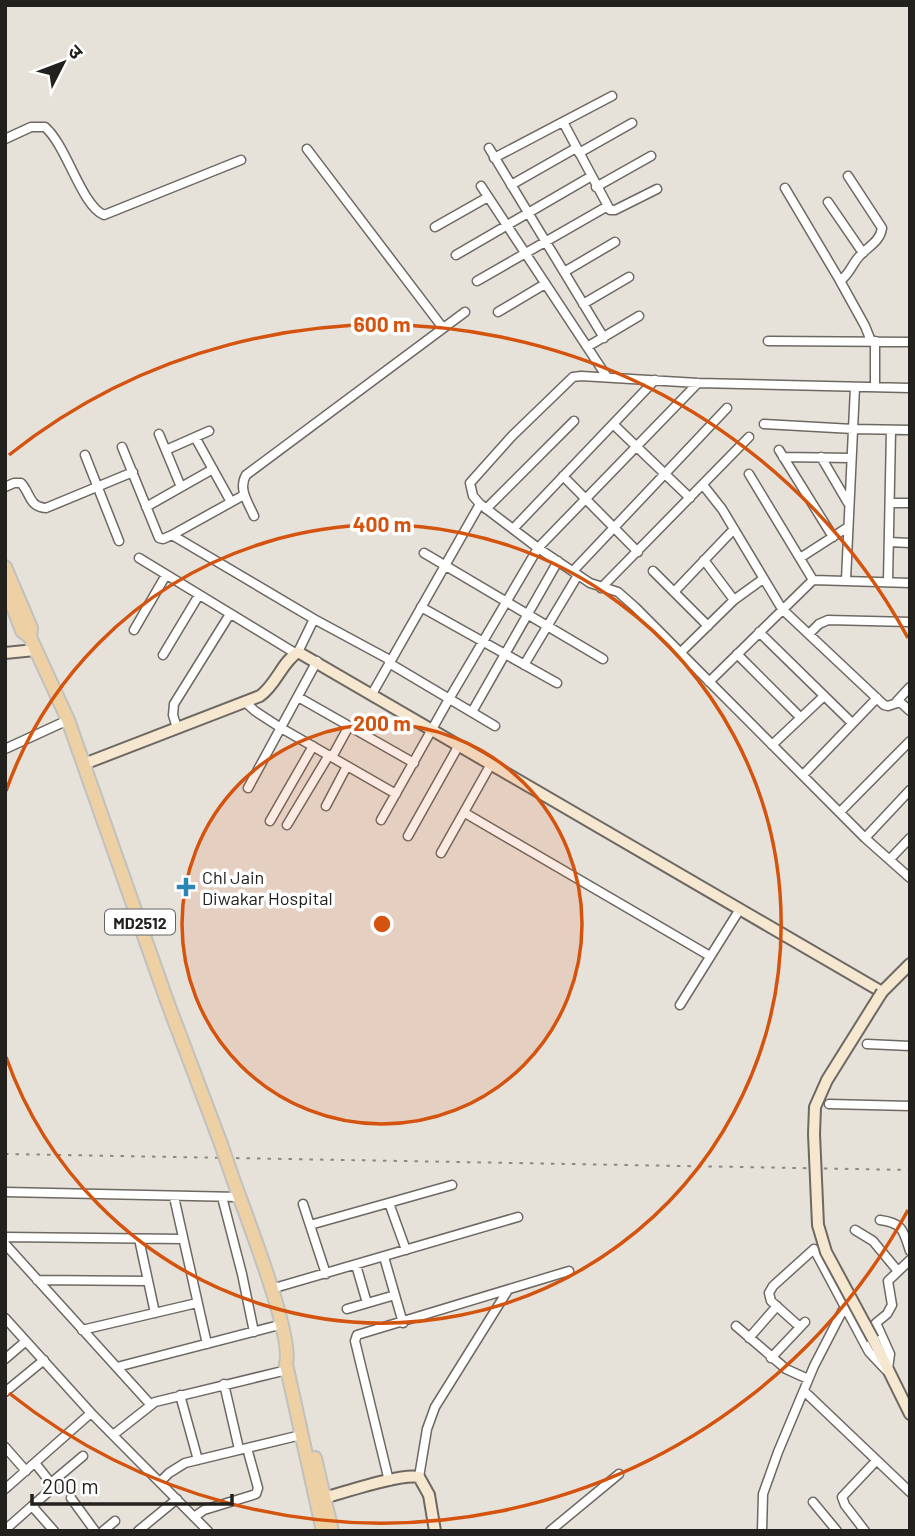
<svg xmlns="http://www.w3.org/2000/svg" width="915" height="1536" viewBox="0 0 915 1536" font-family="Barlow,'Noto Sans Devanagari',sans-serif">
  <rect width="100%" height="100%" fill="#e6e1d9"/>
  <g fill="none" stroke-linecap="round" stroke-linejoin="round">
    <defs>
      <path id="street" d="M563,122L610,210H615L657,189
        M5,139L31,127H45C67,146 81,205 104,215L241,160
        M489,148L604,338
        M307,149L443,328
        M579,153L632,123
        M494,158L612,96
        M511,185L576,148
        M481,186L607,377
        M596,187L651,156
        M785,188L839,279L865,326L871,341
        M828,202L863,253
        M435,227L488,197
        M456,255L590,177
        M564,272L615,242
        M477,281L606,207
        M840,281C849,274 851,267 857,259C865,248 880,243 882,228L848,176
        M583,304L629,277
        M498,312L545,284
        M768,341L910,342
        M875,341V387
        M587,347L639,316
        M910,388L698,383L581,376L573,377L512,436L470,483L473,496L480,504L538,548L590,583L618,592L635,607L865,838L910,878
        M613,424L690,498
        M764,424L853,429L910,430
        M159,434L181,487
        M195,437L231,502
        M122,447L159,538L163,539L172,535L244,495
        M166,450L209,431
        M779,450L833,537
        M85,455L119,541
        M783,457L851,458
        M821,457L848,503
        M749,474L813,580
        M563,476L638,552
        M703,485L722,509L782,609L884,705L888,706L900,702L910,711
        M5,487L14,483H21C31,494 29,507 46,508L133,472
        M890,503H910
        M146,507L213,469
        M486,509L574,421
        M254,516C248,502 238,489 246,475L465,312
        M513,529L655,380
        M172,535L314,619L390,660
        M889,542L910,543
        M424,553L603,659
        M139,558L295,653
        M800,558L848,527
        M704,560L734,600
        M573,571L727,408
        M653,571L708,626
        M846,580L855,387
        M888,582L891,430
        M601,588L749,437
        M674,592L734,529
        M421,607L557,683
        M134,630L166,575
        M759,632L852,723
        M809,634L819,624L828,620L910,622
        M298,652L314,619
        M680,653L734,600L763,579
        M737,654L800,717
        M163,655L199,595
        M389,663L495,726
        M524,665L578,575
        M709,682L813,580L910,583
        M372,694L480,504
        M298,697L414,763
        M897,701L910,687
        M245,702L255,711L281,728L396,794
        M472,712L558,561
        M177,728L173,715L174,704L230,614
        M772,745L824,696
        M5,749L68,720
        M332,757L349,726
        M803,775L877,698
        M248,788L317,661
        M326,806L347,766
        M840,812L910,741
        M465,813L710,956
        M381,820L449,699L538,548L698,383
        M270,821L313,746
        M287,825L329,755
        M408,836L459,745
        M865,838L910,790
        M441,853L491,764
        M890,859L910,838
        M680,1005L740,909
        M867,1044L910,1046
        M829,1104L910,1106
        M5,1192L239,1197
        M174,1197L207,1344
        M222,1197L242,1274L254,1332
        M389,1203L406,1250
        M303,1204L326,1274
        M880,1220C903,1223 903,1230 910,1251
        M310,1225L452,1185
        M855,1230L873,1241L897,1270
        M5,1237L183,1239
        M139,1239L155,1313
        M5,1244L150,1404
        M384,1257L403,1323
        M356,1265L367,1303
        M37,1280L148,1281
        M271,1289L518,1217
        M347,1309L395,1295
        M5,1318L91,1413L208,1531
        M736,1326L786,1369L808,1379
        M800,1327L771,1301L769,1293L773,1286L814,1249L869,1352L886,1370
        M82,1330L197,1303
        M749,1338L777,1306
        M771,1358L805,1322
        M5,1359L26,1341
        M117,1367L283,1324
        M888,1369L890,1354L876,1323L887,1314L892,1305L888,1281L910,1260
        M224,1384L239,1449
        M804,1391L910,1492
        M5,1392L44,1360
        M180,1395L198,1460
        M113,1435L155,1402L287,1370
        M5,1447L26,1471
        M419,1477L427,1429L435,1407L508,1290
        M389,1481L355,1341L357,1335L569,1271
        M160,1482L169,1473L185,1463L301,1435
        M51,1483L83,1456
        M5,1489L91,1413
        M71,1498L95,1531
        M813,1502L837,1531
        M32,1506L54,1487L35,1463
        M194,1517L204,1510L256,1494L258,1488L247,1448
        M6,1529L32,1506L54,1531
        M103,1531L115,1521
        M138,1531L177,1499
        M550,1531L619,1474
        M762,1531L763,1494L778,1452L814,1366L845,1306
        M865,1531L845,1505L842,1497L876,1461"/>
      <path id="secondary" d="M5,653L35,650
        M84,764L260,696C276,685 282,662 298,652L882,992L910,964
        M873,1339L910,1414
        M317,1500C339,1494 400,1473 419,1477L429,1495L435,1531"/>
      <path id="primary" d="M5,567L31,628L30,637
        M5,586L22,631L30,637L68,720L167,1001L221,1144
        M232,1176C244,1211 294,1336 286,1364L323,1531
        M315,1458L332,1531"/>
    </defs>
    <use href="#street" stroke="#6d6862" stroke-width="11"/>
    <use href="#secondary" stroke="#6d6862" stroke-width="14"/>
    <use href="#primary" stroke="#c1c1c0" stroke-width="16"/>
    <use href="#street" stroke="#fff" stroke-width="8"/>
    <use href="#secondary" stroke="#f6e7d1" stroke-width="10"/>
    <use href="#primary" stroke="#edd0a4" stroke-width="12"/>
    <path stroke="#8c8883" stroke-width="2" stroke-dasharray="3.5 7" stroke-linecap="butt" d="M5,1154L910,1170"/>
    <defs>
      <path id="secondary-bridge" d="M873,1339L826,1252L818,1225L814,1134L815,1107L827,1080L882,992"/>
      <path id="primary-bridge" d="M221,1144L232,1176"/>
    </defs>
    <use href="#secondary-bridge" stroke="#6d6862" stroke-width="14" stroke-linecap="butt"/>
    <use href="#primary-bridge" stroke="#c1c1c0" stroke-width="16" stroke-linecap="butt"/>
    <use href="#secondary-bridge" stroke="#f6e7d1" stroke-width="10"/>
    <use href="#primary-bridge" stroke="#edd0a4" stroke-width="12"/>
  </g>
  <circle cx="382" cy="924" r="200" fill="#d4530e" fill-opacity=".12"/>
  <g fill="none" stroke="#d4530e" stroke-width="3.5">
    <circle cx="382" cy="924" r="200"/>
    <path d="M6 791A399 399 0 1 1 6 1057"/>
    <path d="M908 1210A599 599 0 0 1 9 1393M9 455A599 599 0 0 1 908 638"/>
  </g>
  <path fill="#2c86b3" stroke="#fff" stroke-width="2.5" d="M182.5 876.5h7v7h7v7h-7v7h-7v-7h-7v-7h7z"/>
  <g text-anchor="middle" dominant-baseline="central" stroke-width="7" stroke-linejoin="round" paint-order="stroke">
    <rect fill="#fff" stroke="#656462" stroke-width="2" x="105" y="909.5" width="70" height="25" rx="5"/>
    <g font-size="16" font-weight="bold" fill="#23211e">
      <text x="140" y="922">MD2512</text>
    </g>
    <g font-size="18" fill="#23211e" stroke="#fff" text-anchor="start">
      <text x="202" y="877">Chl Jain<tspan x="202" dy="21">Diwakar Hospital</tspan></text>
    </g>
  </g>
  <circle cx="382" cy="924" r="10" fill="#d4530e" stroke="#fff" stroke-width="3.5"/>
  <g font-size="21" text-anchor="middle" font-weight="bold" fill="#d4530e" stroke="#fff" stroke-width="7" stroke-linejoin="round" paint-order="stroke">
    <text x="382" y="332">600 m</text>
    <text x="382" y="532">400 m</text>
    <text x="382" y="731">200 m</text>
  </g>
  <rect width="915" height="1536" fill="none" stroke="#23211e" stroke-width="14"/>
  <g transform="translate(63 63) rotate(48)" stroke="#ffffff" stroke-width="5" paint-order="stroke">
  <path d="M0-5L12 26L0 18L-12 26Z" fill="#23211e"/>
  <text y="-10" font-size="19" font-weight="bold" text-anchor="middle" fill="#23211e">उ</text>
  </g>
  <path d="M32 1494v10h200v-10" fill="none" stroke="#23211e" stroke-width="3.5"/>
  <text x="42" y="1494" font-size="21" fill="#23211e" stroke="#ffffff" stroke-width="5" paint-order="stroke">200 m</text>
</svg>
